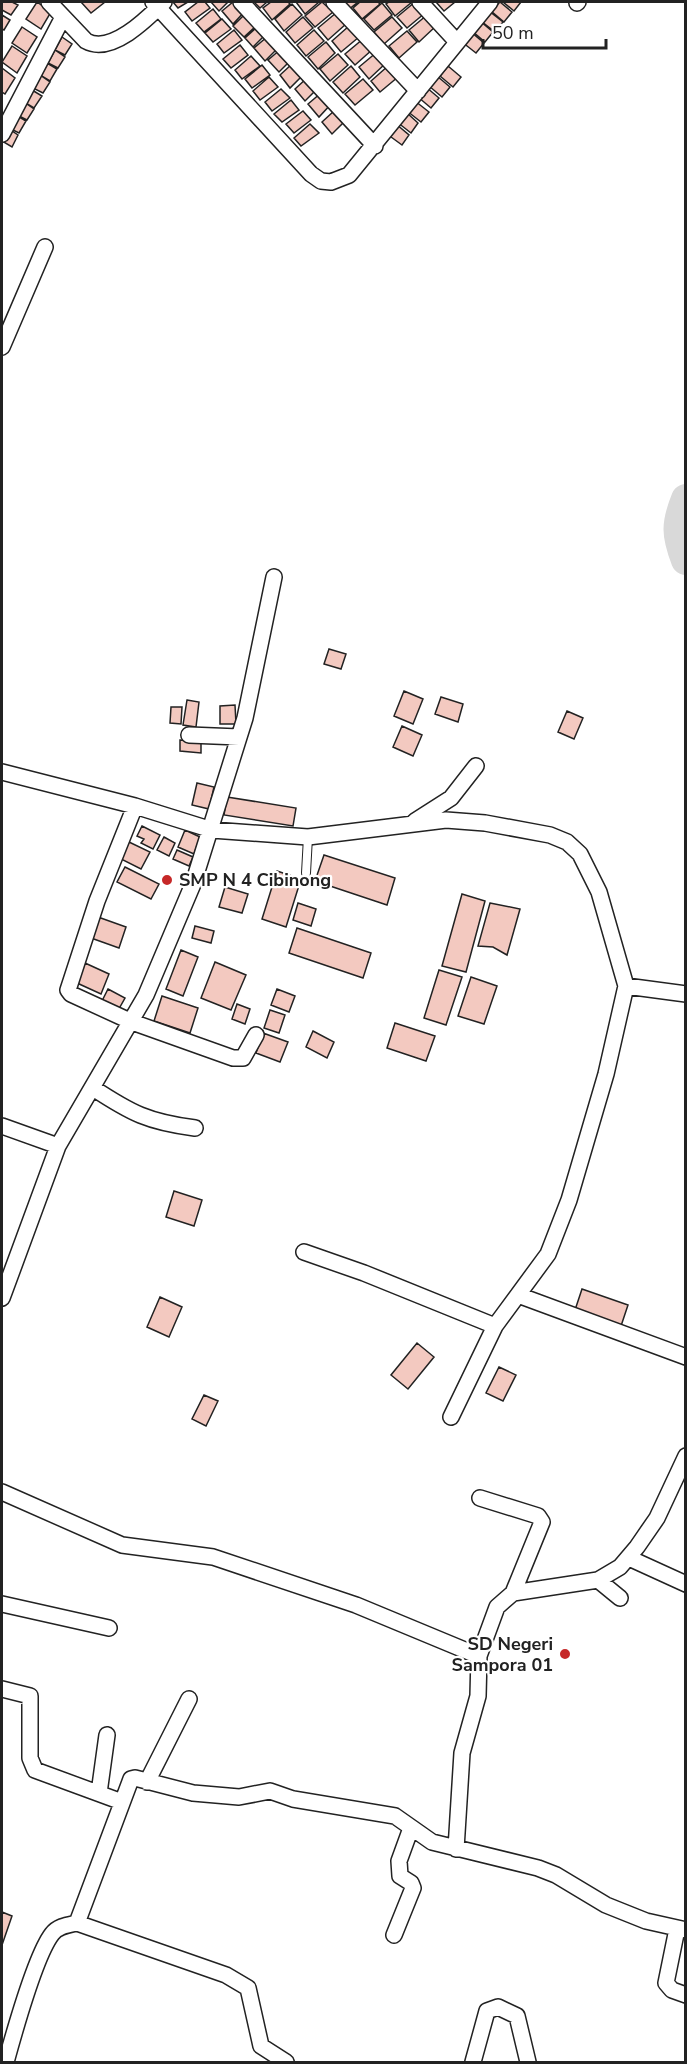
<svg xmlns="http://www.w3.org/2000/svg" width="687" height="2064" viewBox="0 0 687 2064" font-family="'Nunito Sans',sans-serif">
  <rect width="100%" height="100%" fill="#fff"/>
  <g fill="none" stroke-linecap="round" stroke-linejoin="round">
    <path stroke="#d9d9d9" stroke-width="30" d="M686,499C676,524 676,534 686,560"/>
  </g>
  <path fill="#f3c9c0" stroke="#222" stroke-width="1.5" d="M2,2H12L18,5L11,15L2,10Z
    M37,2L51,12L41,29L26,19Z
    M81,2H105L91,13Z
    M173,2H188L178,8Z
    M198,2H205L210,8L192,21L185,12Z
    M211,2H228L219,11Z
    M233,2L246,10L233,24L222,11Z
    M254,2H267L260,8Z
    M271,2H288L290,4L272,20L263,8Z
    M296,2H319L305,14Z
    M322,2L333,12L315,27L305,16Z
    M341,2H358L348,10Z
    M360,2H378L380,4L362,19L353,8Z
    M389,2H412L395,16L386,4Z
    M415,2L425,13L407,28L397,17Z
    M436,2H455L444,11Z
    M500,2L512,12L504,22L491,11Z
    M503,2H521L514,11Z
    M382,3L392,15L374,30L364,19Z
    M292,4L302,15L284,31L275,19Z
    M213,9L221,19L204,32L196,23Z
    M489,11L503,22L495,32L481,21Z
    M246,13L257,25L244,37L233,26Z
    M336,13L346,24L328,40L318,28Z
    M2,15L10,20L4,30L2,29Z
    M427,15L436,26L419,42L409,30Z
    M303,17L313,28L295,43L286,32Z
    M392,17L402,28L384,44L374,32Z
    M222,19L231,29L213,42L205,33Z
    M480,21L493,32L485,42L472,31Z
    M349,26L359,37L341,52L332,41Z
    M22,27L37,37L27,53L12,43Z
    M257,27L265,35L253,47L245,38Z
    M234,30L242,40L224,53L217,44Z
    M314,30L324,41L306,56L297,45Z
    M407,31L417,42L399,58L389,46Z
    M471,32L484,43L476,53L462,42Z
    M62,37L72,44L65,55L55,50Z
    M267,37L278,48L265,61L254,48Z
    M363,39L373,49L355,65L345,54Z
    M326,42L335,53L318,69L308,57Z
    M240,45L248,55L231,68L223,59Z
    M12,46L27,56L17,73L2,62Z
    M281,49L292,59L279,72L268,60Z
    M55,50L65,57L58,68L48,63Z
    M377,52L386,63L369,79L359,67Z
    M338,54L348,65L330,81L320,69Z
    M251,56L260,66L242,79L235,70Z
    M47,63L57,69L50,81L40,75Z
    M292,64L303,75L290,88L280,75Z
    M262,65L270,75L252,88L245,79Z
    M351,66L360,77L343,93L333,82Z
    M388,66L398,77L380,92L371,81Z
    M448,66L461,77L453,87L440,76Z
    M2,68L15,78L5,94L2,92Z
    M40,75L50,82L43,93L33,88Z
    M437,76L450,87L442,97L429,86Z
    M269,77L278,87L260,100L253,91Z
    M307,78L318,88L305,101L295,89Z
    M363,79L373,90L355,105L345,94Z
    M426,87L439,98L431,108L418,97Z
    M281,89L290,98L272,111L265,102Z
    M32,90L42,96L34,108L24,102Z
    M321,93L332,103L319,117L308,104Z
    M291,100L299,110L282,122L274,114Z
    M415,101L429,112L421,122L407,111Z
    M24,102L34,109L27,120L17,115Z
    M303,111L311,120L294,133L286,124Z
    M334,111L345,121L332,134L322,122Z
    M406,112L418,123L411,133L397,122Z
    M16,115L26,121L19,133L9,128Z
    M310,124L319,133L301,146L294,138Z
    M396,124L409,135L402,145L387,134Z
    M9,129L18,135L12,147L2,141Z
    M329,649L346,654L341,669L324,664Z
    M404,691L423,699L413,724L394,716Z
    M441,697L463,704L458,722L435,714Z
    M187,700L199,702L196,727L183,725Z
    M235,705L236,724H220V706Z
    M171,707H182L181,724L170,723Z
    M567,711L583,718L574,739L558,732Z
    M402,726L422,735L413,756L393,747Z
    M180,740L201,742V753L180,751Z
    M197,783L214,787L209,809L192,805Z
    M227,797L296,808L293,826L224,815Z
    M142,826L160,835L153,849L141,843L144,839L137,836Z
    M185,830L200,837L194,854L178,847Z
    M164,837L175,843L169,856L157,850Z
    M129,842L150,852L141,869L121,859Z
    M177,850L193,857L189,866L173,859Z
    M324,855L395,878L387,905L315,881Z
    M125,867L159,884L151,899L117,882Z
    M277,871L301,879L286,927L262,919Z
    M225,887L248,894L242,913L219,907Z
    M462,894L485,901L466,972L442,966Z
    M298,903L316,909L311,926L293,920Z
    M490,903L520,909L507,955L493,947L478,946Z
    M98,917L126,927L119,948L91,938Z
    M195,926L214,931L211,943L192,938Z
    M297,928L371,953L363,978L289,953Z
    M181,950L198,957L183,996L166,989Z
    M215,962L246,975L231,1010L201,998Z
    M85,963L109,974L101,994L77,983Z
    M439,970L462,977L446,1025L424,1018Z
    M471,977L497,986L484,1024L458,1016Z
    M108,989L125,998L116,1014L100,1005Z
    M277,989L295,996L289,1012L271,1005Z
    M162,996L198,1008L190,1033L154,1021Z
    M237,1004L250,1009L245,1024L232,1019Z
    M270,1010L285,1015L279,1033L264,1028Z
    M395,1023L435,1036L426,1061L387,1048Z
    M313,1031L334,1042L327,1058L306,1047Z
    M263,1033L288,1042L280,1062L256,1053Z
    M174,1191L202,1200L194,1226L166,1217Z
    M582,1289L628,1305L621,1326L575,1310Z
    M160,1297L182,1307L169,1337L147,1327Z
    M417,1343L434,1357L408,1389L391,1375Z
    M499,1367L516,1375L503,1401L486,1393Z
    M204,1395L218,1401L206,1426L192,1419Z
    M2,1912L12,1916L2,1945Z"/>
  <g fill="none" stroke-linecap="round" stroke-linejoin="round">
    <defs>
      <path id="service" d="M306,873L308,837"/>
      <path id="minor" d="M49,2L86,41C111,55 147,19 164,2
        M153,2L311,174L321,181L331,182L349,175L490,2
        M241,2L375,146
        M334,2L418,91
        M420,2L457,42
        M577,3L578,2
        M2,134L63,17
        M2,347L45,247
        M189,735L239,737
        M2,772L135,806L212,830L308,837L446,820L485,823L550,835L567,842L580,854L599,892L626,986L606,1074L569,1200L548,1254L495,1326L451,1417
        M135,806L97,901L68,990L71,994L132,1022L233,1058H243L256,1035
        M415,821L451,798L476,766
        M626,986L686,994
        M93,1088C131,1113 148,1122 195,1128
        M2,1126L58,1146
        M304,1252L364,1273L495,1326
        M518,1295L686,1357
        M2,1298L58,1146L146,995L193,884L245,718L274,577
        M2,1492L122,1545L213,1557L356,1605L479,1656
        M480,1498L538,1516L542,1522L513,1593
        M629,1558L686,1584
        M598,1580L620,1598
        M2,1604L109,1628
        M2,1689L30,1696V1758L35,1770L122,1802
        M147,1782L189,1699
        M99,1793L107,1735
        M456,1849L462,1753L478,1696L479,1656L497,1607L513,1593L598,1580L620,1567L637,1547L657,1518L686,1456
        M77,1923L131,1779L135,1778L193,1793L239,1797L270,1791L293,1799L395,1816L432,1842L538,1868L556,1875L606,1905L646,1921L686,1930
        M677,1929L666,1983L672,1990L686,1995
        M394,1935L413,1888L411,1883L400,1876L399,1861L411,1828
        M6,2062C14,2033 35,1956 52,1934C58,1926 68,1925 77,1923L226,1975L248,1988L261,2046L286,2062
        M473,2062L487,2011L498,2007L517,2016L528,2062"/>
    </defs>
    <use href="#service" stroke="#222" stroke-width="10"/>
    <use href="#minor" stroke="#222" stroke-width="18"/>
    <use href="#service" stroke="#fff" stroke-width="8"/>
    <use href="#minor" stroke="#fff" stroke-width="15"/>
  </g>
  <g fill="#c62828" stroke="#fff" stroke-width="2">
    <circle cx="167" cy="880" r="6"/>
    <circle cx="565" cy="1654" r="6"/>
  </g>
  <g text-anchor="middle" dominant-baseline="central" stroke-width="4.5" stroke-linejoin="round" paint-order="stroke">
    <g font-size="18" font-weight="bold" fill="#222" stroke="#fff" text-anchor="start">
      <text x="179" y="880">SMP N 4 Cibinong</text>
      <text x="553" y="1644" text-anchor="end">SD Negeri<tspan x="553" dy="21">Sampora 01</tspan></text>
    </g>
  </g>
  <rect width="687" height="2064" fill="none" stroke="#222222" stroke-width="6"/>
  <path d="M483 39v9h123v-9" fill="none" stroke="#222222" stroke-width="3"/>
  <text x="492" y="39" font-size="18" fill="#222222" stroke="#ffffff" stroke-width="4.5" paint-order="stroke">50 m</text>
</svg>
